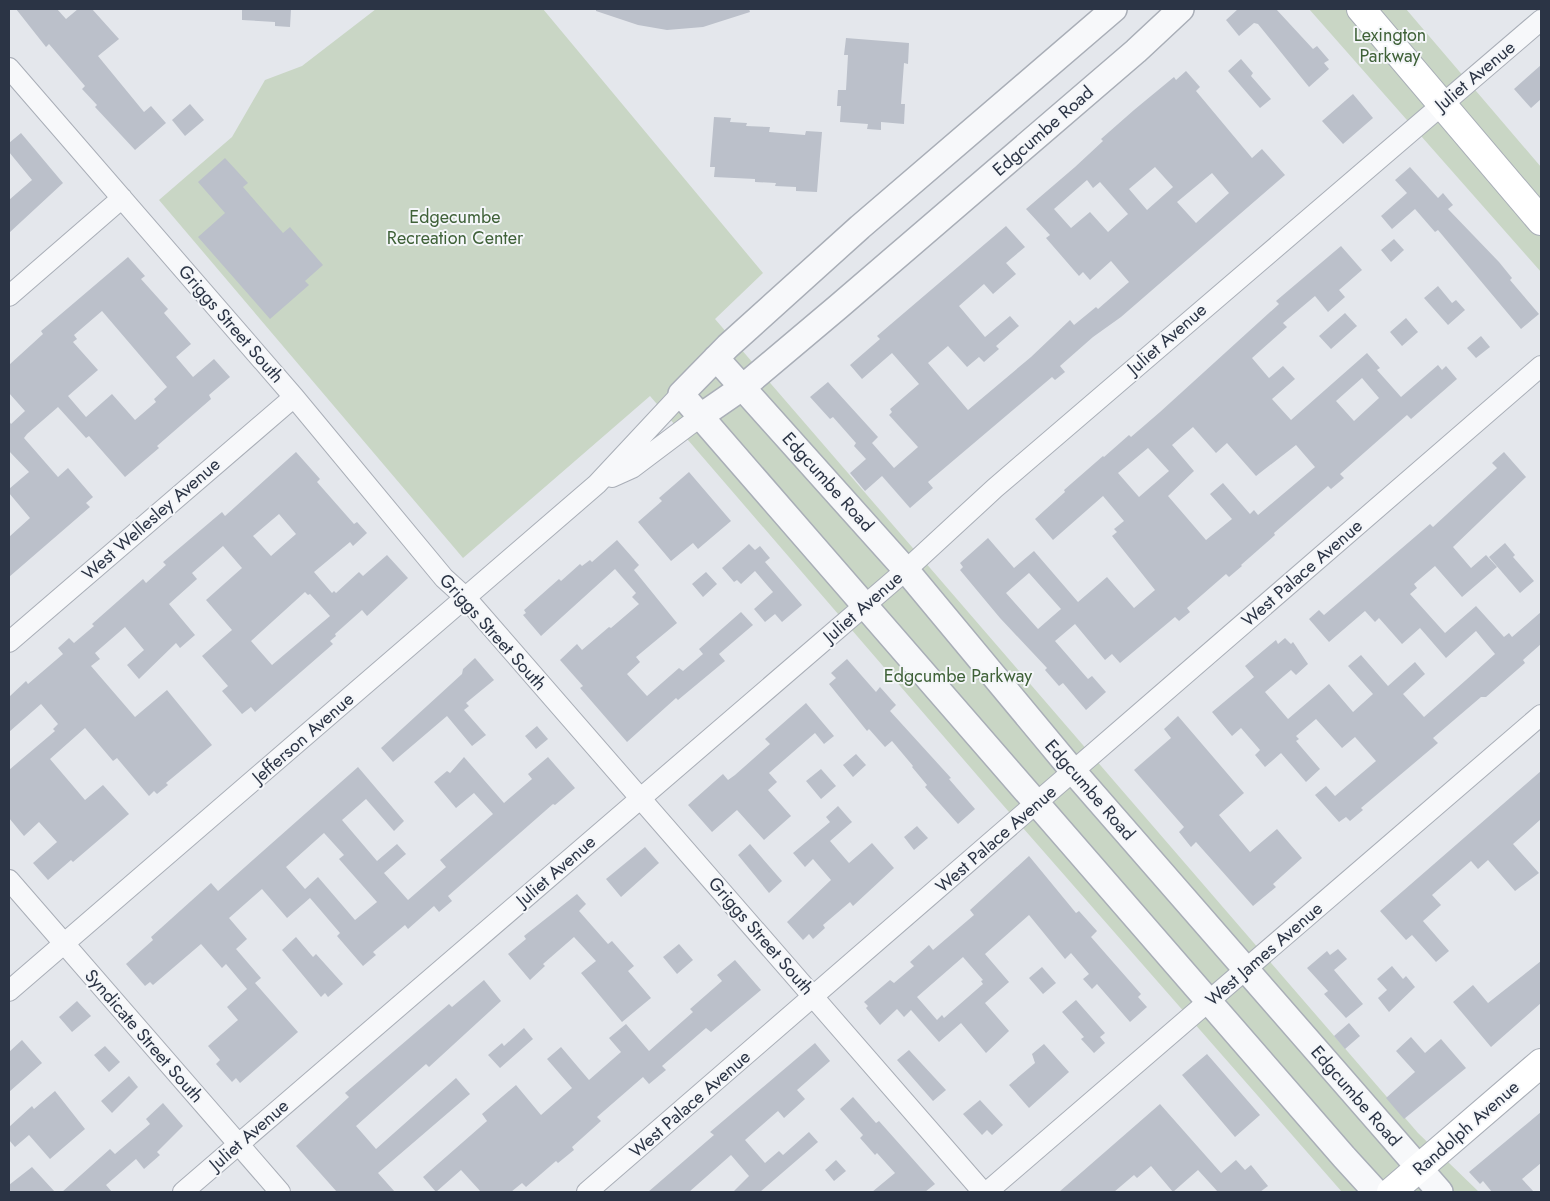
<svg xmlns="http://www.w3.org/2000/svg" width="1550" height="1201" viewBox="0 0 1550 1201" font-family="Jost,sans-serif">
  <rect width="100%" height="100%" fill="#e4e7ec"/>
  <path fill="#c9d6c5" d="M376,9H543L763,273L715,319L1418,1133L1479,1192H1342L995,796L650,396L463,558L159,200L232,137L265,80L302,66Z
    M1309,9H1406L1541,167V272Z"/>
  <path fill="#bbc0ca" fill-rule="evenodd" d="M16,9H57L66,19L78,9H92L119,39L98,56L144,112L151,106L166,123L135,150L95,107L97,105L82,89L85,86L49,44L46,47Z
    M242,9H291L290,27L275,26V22L242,20Z
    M596,9H749L750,12L703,27L667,30L638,25L596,11Z
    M1238,9H1276L1313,49L1317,46L1329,60L1324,63L1329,69L1309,87L1258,24L1254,23L1239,36L1226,20Z
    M846,38L909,43L908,64L904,63L901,104H905L904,124L881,122V130L867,129L868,124L840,122L841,106H837L838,90H846L848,55H844Z
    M1241,59L1253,73L1251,76L1271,99L1260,108L1228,71Z
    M1541,65V99L1531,108L1514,89Z
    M1186,71L1200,87L1196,91L1252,158L1262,149L1285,175L1121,317L1093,337L1060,366L1065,372L1055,380L1052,377L928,482L933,488L910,508L882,476L865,491L850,473L866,459L854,446L856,443L833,417L830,419L810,397L828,382L878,437L872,443L894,468L918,447L889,415L892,412L890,409L919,384L892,353L862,379L850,365L880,339L877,336L1006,226L1025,247L1006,263L1016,274L993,294L984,284L959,306L985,337L1010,316L1019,326L996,346L999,349L984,362L979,357L967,367L948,346L928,363L968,410L1031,357L1070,320L1074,325L1096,307L1098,309L1129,282L1111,261L1090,280L1083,272L1079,276L1046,238L1050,235L1026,209L1075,167L1103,141L1101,139L1134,110L1174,77L1176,80ZM1155,167L1173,187L1147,210L1129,189ZM1212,173L1229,193L1196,223L1177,202ZM1087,180L1093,188L1100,182L1128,214L1108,232L1090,212L1071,228L1054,209Z
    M1353,94L1373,118L1343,144L1322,121Z
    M190,104L204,120L185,136L172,120Z
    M714,117L731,118L730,122L747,123L746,126L770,127L769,132L805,135L806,131L822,132L817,192L796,191V187L775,186L776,183L755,182V179L714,177L715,167H710Z
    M21,133L63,183L9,233V200L32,180L9,152V143Z
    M225,158L248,183L243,187L283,233L290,227L323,265L305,281L309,285L270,319L198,237L225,213L198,182Z
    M1410,167L1438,198L1443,193L1453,205L1448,209L1499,262L1512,278L1510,280L1539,314L1521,329L1438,230L1435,232L1415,209L1392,229L1381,216L1407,193L1395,180Z
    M1394,239L1404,250L1391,262L1381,250Z
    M1341,246L1362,270L1339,290L1345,297L1328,312L1315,296L1283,323L1287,327L1252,358L1269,378L1283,366L1295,379L1272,399L1291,420L1367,353L1380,368L1377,370L1401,397L1438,365L1442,370L1446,366L1457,379L1411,419L1407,415L1340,474L1344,478L1331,489L1328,486L1274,533L1275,535L1241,565L1242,566L1229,577L1226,574L1187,608L1190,612L1179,621L1175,617L1120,663L1112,654L1105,660L1075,624L1055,641L1088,679L1092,676L1106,692L1086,710L1063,683L1059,686L1045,670L1047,668L1000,618L960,570L963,567L960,563L988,538L1014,568L1034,551L1078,602L1107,577L1134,608L1155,590L1112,536L1117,532L1114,529L1124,521L1103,496L1053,540L1035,519L1065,492L1064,490L1103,456L1104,457L1129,435L1131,437L1160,412L1279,304L1276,301ZM1362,378L1379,398L1354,421L1336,401ZM1193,427L1216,453L1227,443L1256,476L1296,445L1315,467L1258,515L1254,510L1250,514L1223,483L1210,494L1232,519L1206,540L1168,496L1194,471L1172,445ZM1148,448L1169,471L1139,497L1118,473ZM1029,573L1061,609L1038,629L1006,593Z
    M128,257L145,276L141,279L168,309L164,313L191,344L176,357L193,377L214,359L230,377L209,395L211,399L157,446L159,448L125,477L89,436L86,438L58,407L27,434L24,438L58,477L68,468L93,497L86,503L90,507L9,577V537L30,518L9,493V489L29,472L9,451V421L11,424L25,411L9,393V365L43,334L41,331ZM102,311L167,387L154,399L156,402L135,420L112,394L86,417L68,396L98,370L73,342L77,339L74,335Z
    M1438,286L1452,303L1456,300L1465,310L1448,325L1424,298Z
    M1345,313L1357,326L1331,349L1319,336Z
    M1406,318L1418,332L1402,346L1390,332Z
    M1481,336L1490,347L1476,358L1467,348Z
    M296,452L320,479L317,482L354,524L357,522L367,533L353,546L350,542L314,572L332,593L334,591L336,593L359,572L363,576L387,555L408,578L367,616L362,610L335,634L336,636L330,641L333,644L255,712L251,707L242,714L222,691L228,686L202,656L232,630L206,600L242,568L223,546L192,573L197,579L169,604L195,635L180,648L176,643L139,679L127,665L144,650L125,627L95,653L100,659L91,666L135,717L167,690L212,745L166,783L168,785L157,794L154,791L149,796L117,758L113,761L85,728L50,759L85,800L103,785L129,814L73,862L71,860L48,880L33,863L57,842L39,822L24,836L9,818V770L55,731L53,729L58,724L41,704L9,732V697L26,681L28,684L63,654L58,648L69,638L74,643L94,626L92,624L143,579L146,583L166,565L163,562L222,512L225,516ZM279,514L296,534L271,556L253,536ZM305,592L308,595L310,594L330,616L272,665L251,641Z
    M1504,452L1526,477L1453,547L1471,568L1486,555L1497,567L1462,597L1435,566L1414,584L1417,588L1410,594L1445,633L1476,606L1504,637L1509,633L1512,637L1541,612V644L1523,660L1525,663L1486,697H1481L1433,738L1438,743L1361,808L1363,810L1350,821L1346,817L1339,822L1315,795L1326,786L1335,796L1376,761L1355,737L1342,748L1316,719L1296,736L1299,739L1296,741L1320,769L1306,782L1281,753L1265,767L1255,755L1260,750L1241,728L1232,736L1212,712L1254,677L1245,666L1276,640L1278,644L1285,638L1291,644L1293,642L1308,664L1296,675L1291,670L1265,692L1288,719L1329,684L1353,712L1373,694L1348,666L1361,655L1388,686L1415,662L1425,674L1403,694L1424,717L1466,680L1495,654L1476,631L1446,658L1420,628L1402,644L1379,618L1375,622L1365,611L1329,642L1309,619L1319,610L1324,615L1430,524L1433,527L1497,468L1492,463Z
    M689,472L731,521L698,549L693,543L671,561L638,522L662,501L659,498Z
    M617,540L639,565L634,570L677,623L636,657L640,662L627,674L647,696L679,668L683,671L703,654L699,649L741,612L753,625L719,654L725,661L678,700L676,698L627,742L580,688L583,686L560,660L577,644L582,650L609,627L611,628L639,604L632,597L636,593L615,569L541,636L523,615L526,613L524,610L559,579L561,581L580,564L582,566L590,560L592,562Z
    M1505,543L1515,555L1513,557L1534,581L1520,593L1489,557Z
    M749,544L755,550L760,546L770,558L765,562L802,605L782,622L775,614L765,622L754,609L773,592L755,571L741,584L737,580L734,582L722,568Z
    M706,572L717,584L703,597L692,584Z
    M475,658L494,680L466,703L469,706L464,710L486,735L472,746L447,716L393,762L381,748L462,674L463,669Z
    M847,659L876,692L880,687L896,705L890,711L951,778L949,779L975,809L958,824L925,787L927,785L912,767L913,766L892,741L885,747L869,729L867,731L829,684L836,678L831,673Z
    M806,703L834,736L824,744L815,733L769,773L777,782L768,790L791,816L764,840L737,810L712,832L688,805L723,774L728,780L735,775L770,744L765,739Z
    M1178,716L1244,793L1219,815L1250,852L1277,829L1302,858L1273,884L1276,887L1253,906L1196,842L1191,847L1179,832L1184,827L1134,770L1171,738L1164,729Z
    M537,726L548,739L536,749L525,736Z
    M856,754L866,765L853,777L843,765Z
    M464,757L504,803L532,779L528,774L548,757L575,788L555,805L553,804L448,896L452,901L439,912L434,906L408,929L405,925L373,952L376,955L363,966L337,936L340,933L310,898L287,918L262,889L229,918L247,939L236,949L261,978L255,983L298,1032L240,1083L236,1078L232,1082L216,1064L220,1060L208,1046L238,1020L227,1007L247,989L226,964L222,968L201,944L153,985L150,982L145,986L126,964L153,940L151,937L211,883L218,891L358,767L404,821L394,831L366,799L342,820L377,861L397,844L406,854L384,873L408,900L446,867L440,860L493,814L474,793L456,808L434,782L447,771L450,773ZM324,833L344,855L339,859L377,902L355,920L318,877L305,889L286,867Z
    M821,769L836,786L821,799L806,781Z
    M1541,771V819L1513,844L1539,873L1515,891L1488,860L1478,869L1471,861L1432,895L1441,905L1423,921L1449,951L1436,962L1412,935L1406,940L1380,911Z
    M838,806L852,822L830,841L849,863L872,843L894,868L853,906L850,902L823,925L825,928L813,939L809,934L803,940L787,922L831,880L813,859L805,867L793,853L830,822L826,817Z
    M917,826L928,838L914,850L904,837Z
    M750,844L782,881L769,893L738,855Z
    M645,847L659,863L621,897L606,879Z
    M1029,856L1076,913L1079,911L1097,931L1091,937L1141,994L1138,997L1147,1007L1130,1022L1097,984L1092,989L1083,979L1089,974L1071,953L1065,959L1029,915L985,954L1009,982L985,1003L1009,1031L986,1053L961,1023L939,1042L911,1010L904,1017L897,1009L880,1025L866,1008L868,1006L864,1002L890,980L894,983L914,966L910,962L929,945L933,950L974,915L970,910ZM963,957L983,980L981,981L983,984L944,1018L942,1015L937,1020L917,997Z
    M577,894L586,904L579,911L608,944L612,941L634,966L628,971L651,998L622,1022L581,973L596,961L574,937L543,964L545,966L530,980L508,954L526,939L524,936Z
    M296,937L313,957L316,954L343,984L328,997L325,993L321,997L282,950Z
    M679,944L693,960L677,974L663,957Z
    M1338,949L1347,959L1334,970L1363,1004L1346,1018L1324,994L1328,991L1307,968L1327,951L1330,955Z
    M735,960L761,990L711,1032L706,1028L662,1066L666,1070L649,1084L643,1077L597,1117L601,1121L572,1147L574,1150L558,1163L556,1161L526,1187L522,1183L511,1192H481L461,1170L436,1192L423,1177L487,1121L482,1114L516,1085L541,1115L572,1088L547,1059L561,1047L589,1080L621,1052L609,1038L626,1024L649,1051L693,1012L690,1009L722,981L717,975Z
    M1541,961V1003L1491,1047L1453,1002L1473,985L1488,1003Z
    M1392,966L1403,979L1406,976L1415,987L1389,1012L1378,998L1387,990L1377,979Z
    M1042,967L1056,983L1043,994L1029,978Z
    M484,980L501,1001L429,1067L426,1064L356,1126L376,1149L456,1078L470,1094L378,1173L395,1192H337L296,1146L349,1097L345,1093L449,1004L452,1007Z
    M1076,1000L1105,1033L1100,1037L1105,1043L1094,1053L1081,1039L1084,1037L1062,1012Z
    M77,1001L91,1016L72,1032L59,1017Z
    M1349,1023L1360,1036L1345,1049L1334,1036Z
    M524,1028L533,1039L500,1068L488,1055L502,1043L504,1046Z
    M1411,1037L1425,1053L1441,1039L1466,1068L1404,1119L1386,1098L1415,1072L1396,1051Z
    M22,1040L42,1063L9,1092V1052Z
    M815,1043L830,1061L797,1090L805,1099L784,1118L778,1111L745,1140L765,1163L779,1151L783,1155L809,1132L818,1142L760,1192H733L749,1176L731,1155L689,1192H648L714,1135L710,1132Z
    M1044,1044L1069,1072L1029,1108L1009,1085L1035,1063L1032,1054Z
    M105,1046L120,1062L109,1072L94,1055Z
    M909,1050L946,1090L933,1101L897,1060Z
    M1207,1054L1260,1115L1235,1137L1182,1075Z
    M129,1076L138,1087L112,1113L101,1101Z
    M55,1091L85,1129L50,1159L29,1135L15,1147L9,1140V1127L32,1106L34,1109Z
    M853,1097L876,1123L879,1121L935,1184L925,1192H872L895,1173L877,1153L875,1155L860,1138L863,1135L840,1109Z
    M980,1100L1003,1125L992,1135L987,1130L982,1135L963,1114Z
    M163,1103L183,1126L157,1152L160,1155L144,1169L136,1159L106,1185L112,1192H62L110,1149L115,1154L150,1124L146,1119Z
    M1160,1104L1221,1173L1236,1160L1245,1170L1251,1165L1268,1186L1260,1192H1218L1198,1170L1173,1192L1151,1166L1137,1178L1134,1175L1114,1192H1059Z
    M1541,1112V1163L1522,1179L1534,1192H1492L1483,1181L1480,1184L1469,1172Z
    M836,1160L846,1171L834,1181L825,1170Z
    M32,1167L55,1192H9V1185Z"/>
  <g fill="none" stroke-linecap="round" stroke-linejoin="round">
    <defs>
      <path id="minor" d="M9,68L294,397L444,578L466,598L983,1192
        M9,296L122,198
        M612,477L632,468L701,416
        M9,642L294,397
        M9,880L280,1192
        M9,991L597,484L681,394
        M183,1192L906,570L995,488L1541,20
        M587,1192L1541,366
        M987,1192L1541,715"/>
      <path id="tertiary" d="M1114,9L860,227L728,346L681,394L1344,1157L1376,1192
        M716,358L906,570L1073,771L1440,1192
        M701,416L743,387L838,307L1136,51L1181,9"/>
      <path id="secondary" d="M1361,9L1541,221
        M1391,1192L1541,1063"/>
    </defs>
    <use href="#minor" stroke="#a9aeb7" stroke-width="22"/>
    <use href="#tertiary" stroke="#a9aeb7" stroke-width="28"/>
    <use href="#secondary" stroke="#a9aeb7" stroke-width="30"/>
    <use href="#minor" stroke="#f7f8fa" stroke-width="20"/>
    <use href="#tertiary" stroke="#f7f8fa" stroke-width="25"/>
    <use href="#secondary" stroke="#fff" stroke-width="28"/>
  </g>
  <g text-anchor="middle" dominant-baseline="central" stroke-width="4" stroke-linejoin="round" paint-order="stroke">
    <g font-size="18" fill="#3f6138" stroke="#f4f6f9">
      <text x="1390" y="35">Lexington<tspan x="1390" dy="21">Parkway</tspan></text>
      <text x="455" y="217">Edgecumbe<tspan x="455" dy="21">Recreation Center</tspan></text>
      <text x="958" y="676">Edgcumbe Parkway</text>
    </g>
    <g font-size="18" fill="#2b3445" stroke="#f4f6f9">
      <text transform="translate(1475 76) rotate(-40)">Juliet Avenue</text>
      <text transform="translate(1043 131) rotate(-41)">Edgcumbe Road</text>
      <text transform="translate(231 324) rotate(49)">Griggs Street South</text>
      <text transform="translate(1167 339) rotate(-41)">Juliet Avenue</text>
      <text transform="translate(828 482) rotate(48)">Edgcumbe Road</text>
      <text transform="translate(151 519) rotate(-41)">West Wellesley Avenue</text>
      <text transform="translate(1302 573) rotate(-41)">West Palace Avenue</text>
      <text transform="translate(863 607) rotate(-41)">Juliet Avenue</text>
      <text transform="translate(493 632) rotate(48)">Griggs Street South</text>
      <text transform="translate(303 738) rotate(-41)">Jefferson Avenue</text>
      <text transform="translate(1090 790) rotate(49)">Edgcumbe Road</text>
      <text transform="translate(996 839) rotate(-41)">West Palace Avenue</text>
      <text transform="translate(556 871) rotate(-41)">Juliet Avenue</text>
      <text transform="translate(761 936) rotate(49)">Griggs Street South</text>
      <text transform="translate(1264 954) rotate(-41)">West James Avenue</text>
      <text transform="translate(144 1036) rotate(49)">Syndicate Street South</text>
      <text transform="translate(1356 1096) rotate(49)">Edgcumbe Road</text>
      <text transform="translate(690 1104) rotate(-41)">West Palace Avenue</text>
      <text transform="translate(1466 1128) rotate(-41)">Randolph Avenue</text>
      <text transform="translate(249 1135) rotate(-41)">Juliet Avenue</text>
    </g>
  </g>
  <rect width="1550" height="1201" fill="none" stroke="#2b3445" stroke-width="20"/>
</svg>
